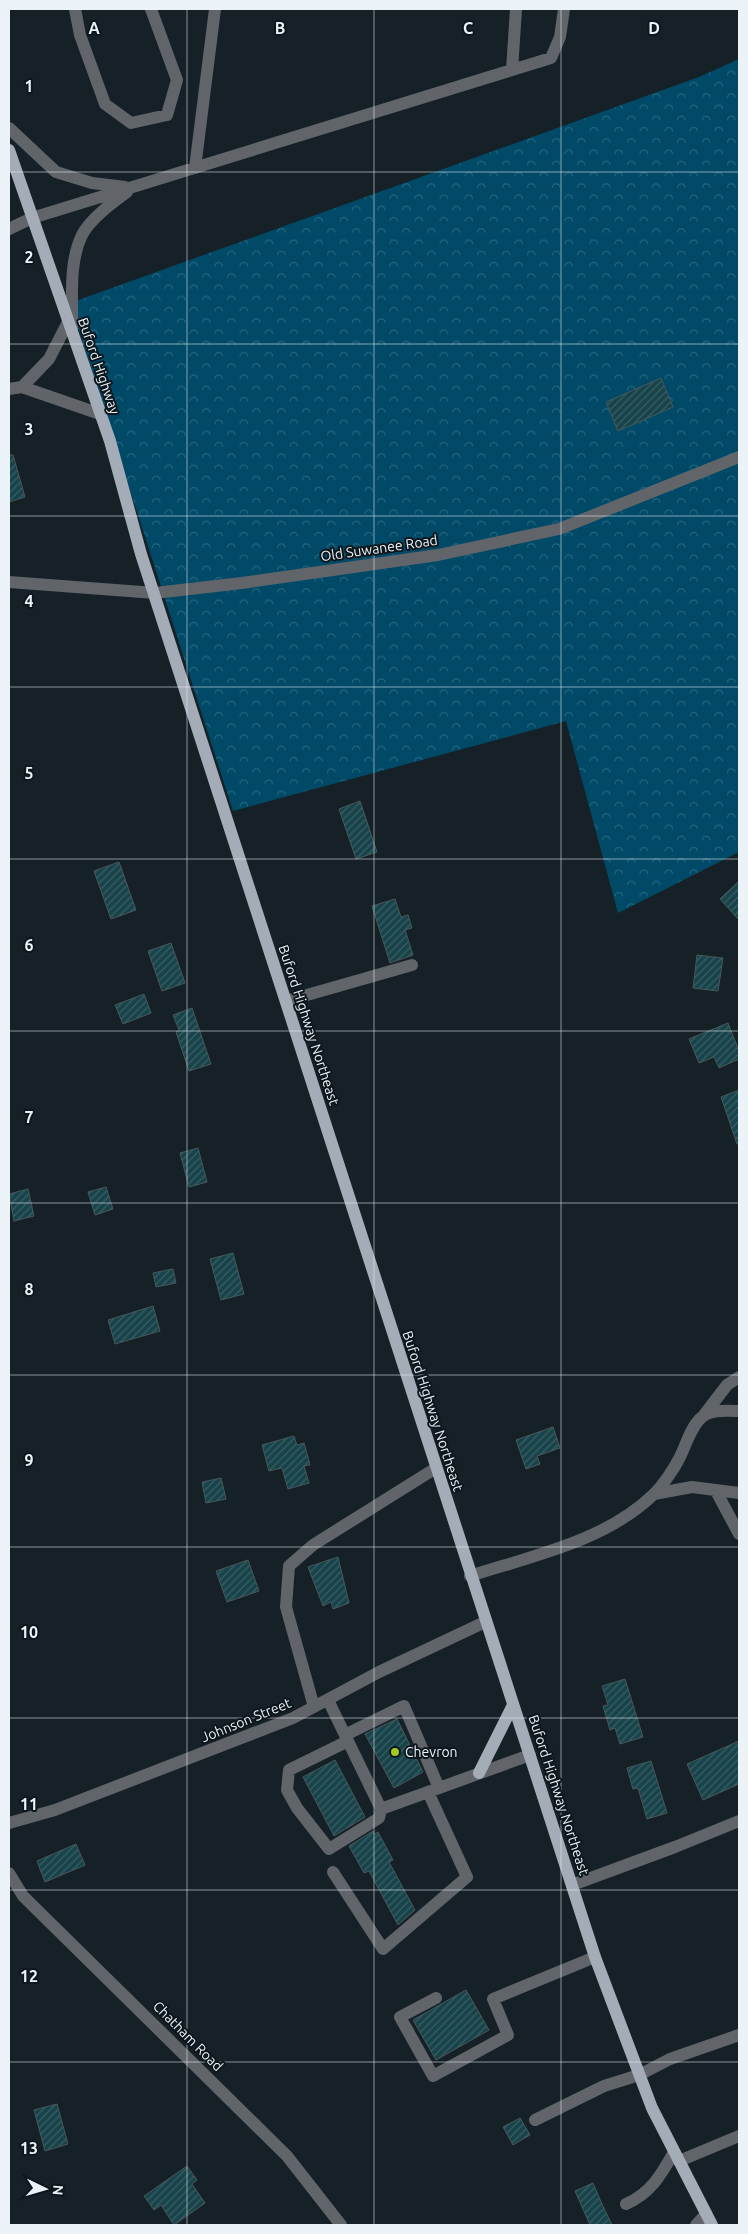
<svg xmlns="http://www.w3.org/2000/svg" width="748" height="2234" viewBox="0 0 748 2234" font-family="Ubuntu,sans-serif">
  <defs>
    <pattern id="forest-crowns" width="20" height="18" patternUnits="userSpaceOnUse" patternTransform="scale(1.25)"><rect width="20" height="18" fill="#004a68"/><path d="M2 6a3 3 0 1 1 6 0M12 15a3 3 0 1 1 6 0" fill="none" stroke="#25657e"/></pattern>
    <pattern id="building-hatch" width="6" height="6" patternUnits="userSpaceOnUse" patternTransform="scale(1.25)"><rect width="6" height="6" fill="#18434a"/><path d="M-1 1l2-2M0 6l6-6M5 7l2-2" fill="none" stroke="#3a5f65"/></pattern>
  </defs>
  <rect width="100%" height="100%" fill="#152127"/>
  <path fill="url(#forest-crowns)" d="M739,59V852L618,913L566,721L233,811L70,303L699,77Z"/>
  <path fill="url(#building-hatch)" stroke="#48585b" d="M661,378L673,407L618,431L606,402Z
    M9,455H13L25,497L9,502Z
    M360,801L377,852L356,859L339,809Z
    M119,862L136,910L111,919L94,871Z
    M739,881V920L720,899Z
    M395,899L401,917L408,915L412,928L405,930L413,955L390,963L372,906Z
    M171,943L185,983L162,991L148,951Z
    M697,955L723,958L718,991L693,988Z
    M144,994L151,1013L123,1024L115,1005Z
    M192,1008L211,1064L189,1071L176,1032L179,1030L173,1015Z
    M728,1023L739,1051V1059L719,1068L714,1057L699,1063L689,1039Z
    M739,1090V1144H737L721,1097Z
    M198,1148L207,1182L189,1187L180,1153Z
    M106,1187L113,1209L95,1215L88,1192Z
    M28,1189L34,1216L14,1221L9,1194Z
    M233,1253L244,1294L221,1300L210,1259Z
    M173,1269L176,1283L156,1287L153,1273Z
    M153,1306L160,1331L115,1344L108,1320Z
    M553,1427L560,1448L537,1456L540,1464L526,1469L516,1440Z
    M294,1436L297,1445L304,1443L310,1465L304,1466L309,1483L288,1489L282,1468L269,1471L262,1445Z
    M221,1478L226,1499L206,1503L202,1482Z
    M338,1557L349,1603L333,1609L331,1602L323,1606L308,1567Z
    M248,1560L259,1591L227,1602L216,1571Z
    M625,1679L643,1737L620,1744L615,1728L610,1730L603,1706L608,1705L602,1686Z
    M397,1719L423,1772L394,1788L365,1734Z
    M739,1741V1784L703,1800L687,1764Z
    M335,1760L365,1817L334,1836L303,1777Z
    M651,1761L667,1813L647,1819L638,1788L633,1789L627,1768Z
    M373,1831L374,1834L378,1832L393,1860L389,1862L415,1910L398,1925L369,1871L364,1873L349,1846Z
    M76,1844L85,1865L45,1882L37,1861Z
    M466,1990L489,2030L436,2060L413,2020Z
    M57,2104L68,2144L45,2151L34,2110Z
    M520,2118L530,2135L513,2145L503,2127Z
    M187,2166L197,2180L192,2184L205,2203L174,2225L161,2205L154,2210L144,2196Z
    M593,2183L602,2204L612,2225H590L575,2191Z"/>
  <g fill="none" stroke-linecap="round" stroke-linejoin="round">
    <path stroke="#61656a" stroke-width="12" d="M75,9L80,35L105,104L131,123L167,115L177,80L151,9
      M512,70L516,9
      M9,128L56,172L92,183L125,187
      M195,168L215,9
      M9,229L32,218L551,58L560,37L564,9
      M72,331C73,300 68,264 82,235C90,219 112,203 127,192
      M22,387L49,359L68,322
      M9,389L22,387L100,414
      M9,582L155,593L242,583L438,555L559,529L739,457
      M286,1001L412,965
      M704,1415L727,1385L739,1377
      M716,1491L739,1534
      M654,1494L692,1487L739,1493
      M470,1576C532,1556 606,1541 654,1494C663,1485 674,1469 680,1457C686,1445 691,1426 702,1417C712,1409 728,1411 739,1411
      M328,1700L381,1809L530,1755
      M314,1707L286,1607L289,1566L313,1545L436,1468
      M345,1735L404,1706L439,1788
      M348,1741L289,1770L287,1790L297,1808L329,1849L379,1818L381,1809
      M9,1823L55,1810L293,1718L379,1672L485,1622
      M333,1872L383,1949L467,1877L428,1792
      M9,1873L23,1896L287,2156L341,2225
      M572,1885L675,1847L739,1821
      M436,1998L400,2017L433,2076L508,2035L493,1999L595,1957
      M535,2120L604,2086L639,2075L670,2059L739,2035
      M679,2161L739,2136
      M626,2204C651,2193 661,2175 674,2152
      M696,2225L706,2214"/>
    <path stroke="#a4acb7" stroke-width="12" d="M9,150L110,441L141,554L595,1957L652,2108L712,2225
      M479,1773L513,1705"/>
  </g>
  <path fill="none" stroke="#ebf3f8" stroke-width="1" stroke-opacity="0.55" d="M187,9V2225M374,9V2225M561,9V2225M9,172H739M9,344H739M9,516H739M9,687H739M9,859H739M9,1031H739M9,1203H739M9,1375H739M9,1547H739M9,1718H739M9,1890H739M9,2062H739"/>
  <circle fill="#a4c825" stroke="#0c171d" stroke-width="2" cx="395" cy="1752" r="5"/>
  <g text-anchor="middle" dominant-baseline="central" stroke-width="4" stroke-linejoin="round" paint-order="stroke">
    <g font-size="14" fill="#ebf3f8" stroke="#0c171d">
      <text transform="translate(99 366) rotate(71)">Buford Highway</text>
      <text transform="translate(379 548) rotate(-8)">Old Suwanee Road</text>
      <text transform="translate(309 1025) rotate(72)">Buford Highway Northeast</text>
      <text transform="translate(433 1411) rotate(72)">Buford Highway Northeast</text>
      <text transform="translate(246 1720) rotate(-22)">Johnson Street</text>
      <text transform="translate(559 1795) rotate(72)">Buford Highway Northeast</text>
      <text transform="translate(188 2036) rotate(45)">Chatham Road</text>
    </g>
    <g font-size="14" fill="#ebf3f8" stroke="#0c171d" text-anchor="start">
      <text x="405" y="1752">Chevron</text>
    </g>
  </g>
  <g font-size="16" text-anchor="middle" font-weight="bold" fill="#ebf3f8" stroke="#0c171d" stroke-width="4" stroke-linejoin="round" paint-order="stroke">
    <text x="94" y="34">A</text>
    <text x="280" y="34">B</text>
    <text x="468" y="34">C</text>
    <text x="654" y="34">D</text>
    <text x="29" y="92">1</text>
    <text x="29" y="263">2</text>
    <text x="29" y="435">3</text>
    <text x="29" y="607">4</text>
    <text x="29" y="779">5</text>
    <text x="29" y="951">6</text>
    <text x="29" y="1123">7</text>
    <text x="29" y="1295">8</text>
    <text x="29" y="1466">9</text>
    <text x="29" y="1638">10</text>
    <text x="29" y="1810">11</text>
    <text x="29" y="1982">12</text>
    <text x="29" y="2154">13</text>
  </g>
  <rect width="748" height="2234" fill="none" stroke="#ebf3f8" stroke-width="20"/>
  <g transform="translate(45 2189) rotate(95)" stroke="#0c171d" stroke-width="4" paint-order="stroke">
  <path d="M0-4L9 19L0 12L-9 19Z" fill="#ebf3f8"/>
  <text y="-8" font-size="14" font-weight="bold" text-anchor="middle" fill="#ebf3f8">N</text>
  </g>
</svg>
